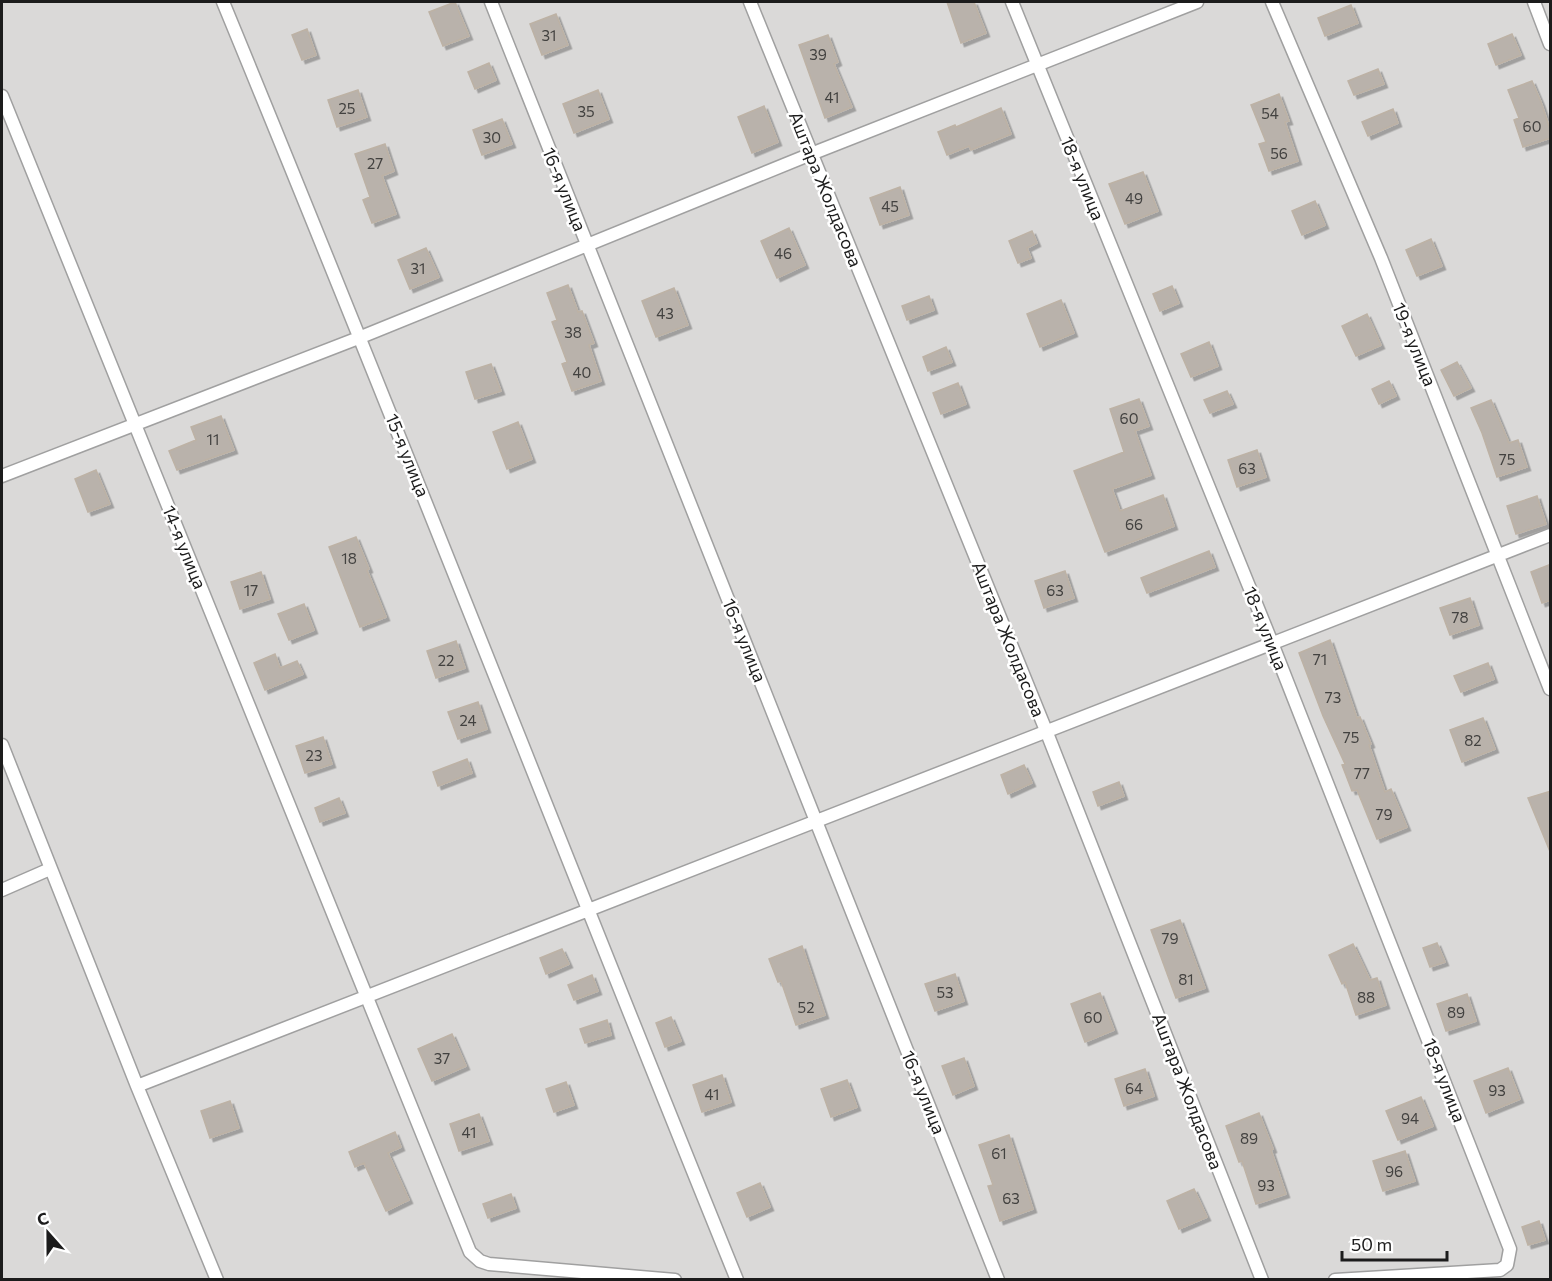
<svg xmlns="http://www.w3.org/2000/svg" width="1552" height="1281" viewBox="0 0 1552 1281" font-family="Commissioner,sans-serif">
  <defs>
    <filter id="shadow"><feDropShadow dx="3.5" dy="3.5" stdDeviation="0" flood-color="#0004"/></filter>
  </defs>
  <rect width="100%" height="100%" fill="#eceae2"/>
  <path fill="#dad9d8" d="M2,2H1550V1279H2Z"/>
  <path fill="#b9b2ab" stroke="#bdb2a5" stroke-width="1.5" filter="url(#shadow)" d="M455,2L469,36L443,46L429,12Z
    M947,2H974L986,33L961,43Z
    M1351,5L1358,23L1325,36L1318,18Z
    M556,14L568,45L542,55L530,24Z
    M307,29L316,55L302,60L292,35Z
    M1512,34L1521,55L1496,65L1488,44Z
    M828,35L838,62L834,64L852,107L825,118L799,45Z
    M489,63L496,80L475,89L468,72Z
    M1378,69L1384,84L1354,95L1348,81Z
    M1532,81L1541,102L1551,132V138L1523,147L1514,120L1519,118L1508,90Z
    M358,90L367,117L337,127L328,100Z
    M598,90L609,119L574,133L563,104Z
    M1279,94L1289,121L1285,122L1298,161L1269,171L1259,144L1266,142L1251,105Z
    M764,106L778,142L752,153L738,117Z
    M1001,108L1011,134L971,150L969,146L947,155L938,132L955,125L956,127Z
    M1393,109L1398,123L1368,136L1362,122Z
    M502,119L512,144L482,155L473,130Z
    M385,144L394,171L382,176L396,214L372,223L363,200L370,197L355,154Z
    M1143,172L1158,211L1125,224L1109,184Z
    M900,187L909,215L880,225L870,198Z
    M1315,201L1325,225L1302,235L1292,211Z
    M789,228L805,265L777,278L761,241Z
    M1032,231L1037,243L1027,248L1031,258L1018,263L1009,241Z
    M1431,239L1442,266L1417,276L1406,250Z
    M426,248L439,277L410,289L398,260Z
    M568,285L578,312L582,311L594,343L589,345L601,381L572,391L562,364L567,362L552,322L557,320L547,293Z
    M1172,286L1179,303L1160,311L1153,294Z
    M674,288L688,325L656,337L642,301Z
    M929,296L934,310L907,320L902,306Z
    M1061,300L1074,333L1040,347L1027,314Z
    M1367,314L1381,345L1356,356L1342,326Z
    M1209,342L1218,366L1191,377L1181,354Z
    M946,347L952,362L928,371L923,357Z
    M1457,362L1471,388L1454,396L1441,370Z
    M491,364L501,391L475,399L466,372Z
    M1389,381L1396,396L1379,404L1372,389Z
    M958,383L966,404L941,414L933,393Z
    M1227,391L1233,404L1210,413L1204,400Z
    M1139,399L1149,426L1135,431L1151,475L1112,489L1120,511L1163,495L1174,526L1105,552L1074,471L1124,452L1110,409Z
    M1491,400L1509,443L1518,440L1527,467L1497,477L1482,433L1471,408Z
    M221,416L234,450L177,470L169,451L196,440L191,427Z
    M518,422L532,459L507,469L493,432Z
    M1257,450L1266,477L1237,487L1228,460Z
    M96,470L110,504L88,512L75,479Z
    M1537,496L1546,524L1516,534L1507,506Z
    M356,537L369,569L367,570L386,617L360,627L329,547Z
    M1209,551L1215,567L1147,593L1141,578Z
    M1551,564V600L1542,603L1531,572Z
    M1065,571L1074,598L1044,608L1035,581Z
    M261,572L270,599L240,609L231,582Z
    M1470,598L1479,625L1450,635L1440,608Z
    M304,604L314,630L289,640L278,614Z
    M1330,640L1357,718L1360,717L1371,744L1369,745L1385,792L1391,789L1407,827L1377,839L1357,790L1352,791L1342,765L1345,764L1323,716L1299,653Z
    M456,641L465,668L436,678L427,651Z
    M275,654L280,668L297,661L303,674L265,690L254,663Z
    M1488,663L1494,679L1461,692L1454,676Z
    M478,702L487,729L458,739L448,712Z
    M1483,718L1495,749L1462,762L1450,730Z
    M323,737L332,764L305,773L296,746Z
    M467,759L472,773L438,786L433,772Z
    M1024,765L1032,783L1008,794L1001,775Z
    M1119,782L1124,796L1098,806L1093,792Z
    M1551,791V854L1528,798Z
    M339,798L345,813L320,822L315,808Z
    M1180,920L1205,988L1176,998L1151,930Z
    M1437,943L1445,962L1430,967L1423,948Z
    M1353,944L1370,980L1377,978L1386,1005L1356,1015L1345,982L1342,984L1329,955Z
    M802,946L825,1015L796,1025L781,981L778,982L769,959Z
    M562,949L569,964L546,974L540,958Z
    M955,974L964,1001L935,1011L925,984Z
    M592,975L598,991L574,1000L568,985Z
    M1100,993L1114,1030L1085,1042L1071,1004Z
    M1467,994L1476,1021L1446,1031L1437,1004Z
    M671,1017L681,1041L665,1047L656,1023Z
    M607,1020L611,1035L585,1043L580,1029Z
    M452,1034L466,1066L432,1081L418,1049Z
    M964,1058L974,1086L953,1095L942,1066Z
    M1508,1068L1520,1099L1486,1113L1474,1081Z
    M1145,1069L1154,1096L1124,1106L1115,1079Z
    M722,1075L731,1102L702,1112L693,1085Z
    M847,1080L857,1107L831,1117L821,1089Z
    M566,1082L574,1105L554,1112L546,1089Z
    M1421,1097L1433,1126L1398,1140L1386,1111Z
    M230,1101L239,1128L210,1138L201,1111Z
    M1259,1113L1273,1149L1271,1150L1286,1194L1256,1204L1242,1161L1239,1162L1226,1126Z
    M479,1114L489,1141L459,1151L450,1124Z
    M395,1132L401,1147L388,1153L409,1200L386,1211L364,1163L355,1167L349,1152Z
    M1009,1135L1033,1209L1000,1221L988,1186L993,1185L979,1145Z
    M1405,1151L1415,1181L1383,1191L1373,1161Z
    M760,1183L770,1207L747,1217L737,1193Z
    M1194,1189L1207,1217L1179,1229L1167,1201Z
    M511,1194L516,1208L488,1218L483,1204Z
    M1539,1221L1545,1240L1528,1245L1522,1227Z"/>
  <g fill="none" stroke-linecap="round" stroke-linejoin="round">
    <defs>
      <path id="street" d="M223,2C398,426 564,854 737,1280
        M491,2L998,1280
        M750,2L1047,733L1262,1280
        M1012,2L1272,643L1510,1249L1507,1265L1500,1270L1335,1280
        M1272,2L1381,258L1550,689
        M1534,2L1550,44
        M2,96L470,1252L480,1261L489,1264L675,1280
        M2,476L361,337L811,154L1197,2
        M2,745L137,1086L217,1280
        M2,890L50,869
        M137,1086L1550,535"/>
    </defs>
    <use href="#street" stroke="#a0a0a0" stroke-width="15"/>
    <use href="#street" stroke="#fff" stroke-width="12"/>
  </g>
  <g text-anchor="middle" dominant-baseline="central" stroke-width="5" stroke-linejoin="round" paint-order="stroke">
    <g font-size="15" fill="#434240">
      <text x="549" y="35">31</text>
      <text x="818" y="54">39</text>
      <text x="832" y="97">41</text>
      <text x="347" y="108">25</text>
      <text x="586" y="111">35</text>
      <text x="1270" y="113">54</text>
      <text x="1532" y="126">60</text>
      <text x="492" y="137">30</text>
      <text x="1279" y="153">56</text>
      <text x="375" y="163">27</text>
      <text x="1134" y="198">49</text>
      <text x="890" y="206">45</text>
      <text x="783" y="253">46</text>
      <text x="418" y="268">31</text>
      <text x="665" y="313">43</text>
      <text x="573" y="332">38</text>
      <text x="582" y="372">40</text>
      <text x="1129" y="418">60</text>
      <text x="213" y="439">11</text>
      <text x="1507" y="459">75</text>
      <text x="1247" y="468">63</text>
      <text x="1134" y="524">66</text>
      <text x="349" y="558">18</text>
      <text x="251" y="590">17</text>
      <text x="1055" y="590">63</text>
      <text x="1460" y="617">78</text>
      <text x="1320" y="659">71</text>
      <text x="446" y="660">22</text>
      <text x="1333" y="697">73</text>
      <text x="468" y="720">24</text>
      <text x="1351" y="737">75</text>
      <text x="1473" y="740">82</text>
      <text x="314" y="755">23</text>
      <text x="1362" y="773">77</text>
      <text x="1384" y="814">79</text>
      <text x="1170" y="938">79</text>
      <text x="1186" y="979">81</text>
      <text x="945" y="992">53</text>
      <text x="1366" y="997">88</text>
      <text x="806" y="1007">52</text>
      <text x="1456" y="1012">89</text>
      <text x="1093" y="1017">60</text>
      <text x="442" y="1058">37</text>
      <text x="1134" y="1088">64</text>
      <text x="1497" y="1090">93</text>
      <text x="712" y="1094">41</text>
      <text x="1410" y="1118">94</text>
      <text x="469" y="1132">41</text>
      <text x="1249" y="1138">89</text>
      <text x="999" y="1153">61</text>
      <text x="1394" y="1171">96</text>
      <text x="1266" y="1185">93</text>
      <text x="1011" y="1198">63</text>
    </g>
    <g font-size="18" fill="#1c1c1c" stroke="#fff">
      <text transform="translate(1083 178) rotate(68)">18-я улица</text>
      <text transform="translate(565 189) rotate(68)">16-я улица</text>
      <text transform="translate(826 189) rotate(68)">Аштара Жолдасова</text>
      <text transform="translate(1415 344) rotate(68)">19-я улица</text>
      <text transform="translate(408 455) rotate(68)">15-я улица</text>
      <text transform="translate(185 547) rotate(68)">14-я улица</text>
      <text transform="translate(1266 628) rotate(68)">18-я улица</text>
      <text transform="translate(1009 639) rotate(68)">Аштара Жолдасова</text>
      <text transform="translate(745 640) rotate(68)">16-я улица</text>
      <text transform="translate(1445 1080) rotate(69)">18-я улица</text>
      <text transform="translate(1188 1091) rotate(69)">Аштара Жолдасова</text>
      <text transform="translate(924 1092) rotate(68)">16-я улица</text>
    </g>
  </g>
  <rect width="1552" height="1281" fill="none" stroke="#1c1c1c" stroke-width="6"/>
  <g transform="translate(48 1233) rotate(339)" stroke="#ffffff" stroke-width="4.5" paint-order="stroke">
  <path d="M0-4.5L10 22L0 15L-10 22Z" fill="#1c1c1c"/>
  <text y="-9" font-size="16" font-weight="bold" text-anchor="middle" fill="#1c1c1c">С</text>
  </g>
  <path d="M1342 1251v9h105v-9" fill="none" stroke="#1c1c1c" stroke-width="3"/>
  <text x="1351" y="1251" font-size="18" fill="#1c1c1c" stroke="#ffffff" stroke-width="4.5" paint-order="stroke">50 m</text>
</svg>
